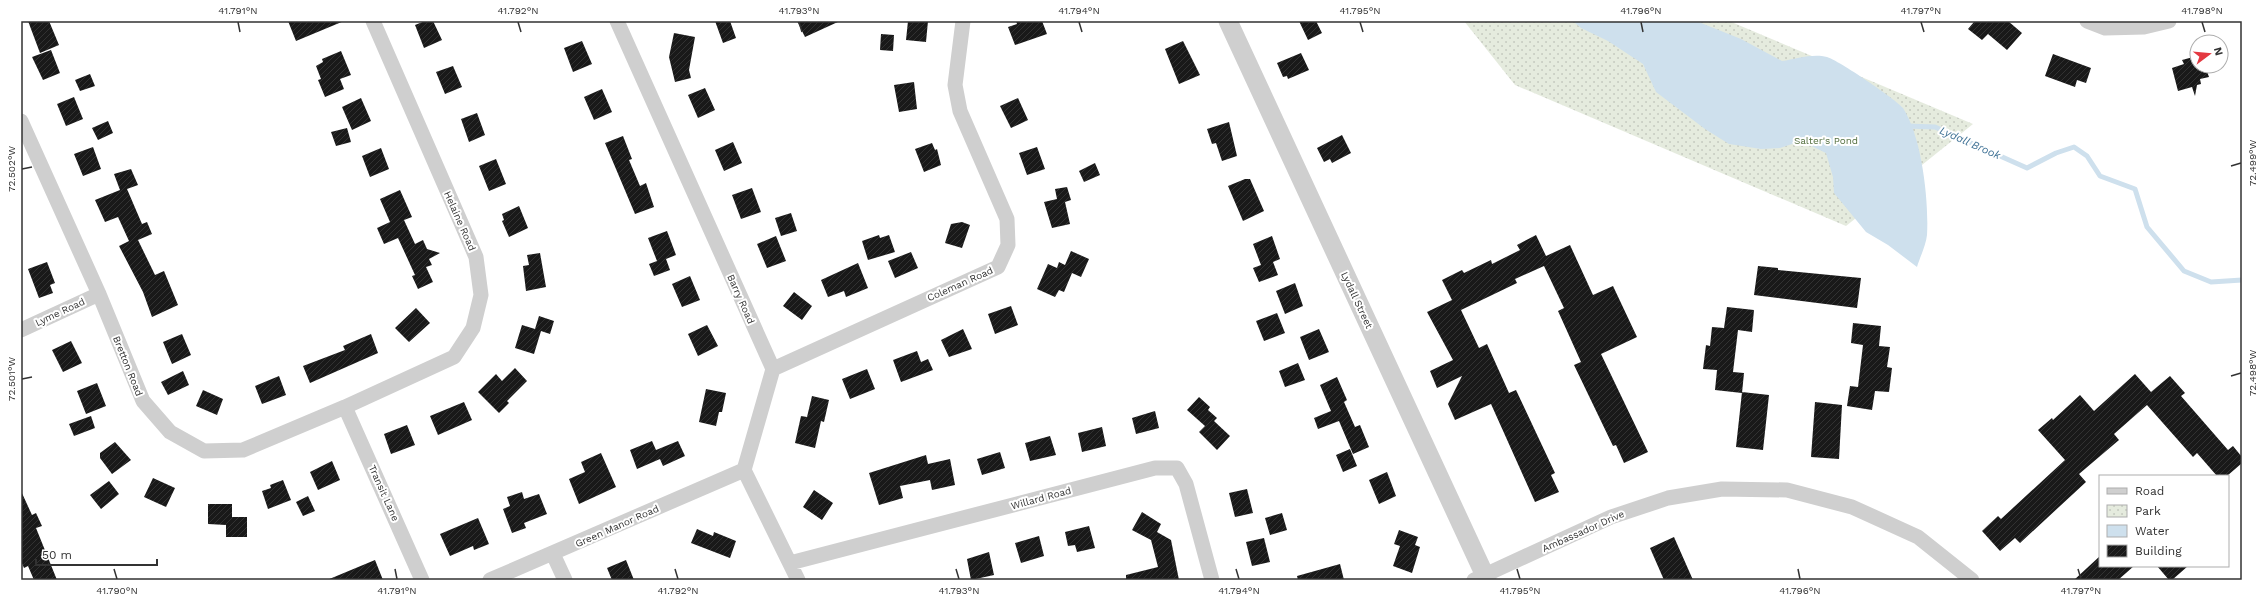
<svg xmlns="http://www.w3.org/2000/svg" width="2263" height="601" viewBox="0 0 2263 601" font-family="'Work Sans',sans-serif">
  <defs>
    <pattern id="park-dots" width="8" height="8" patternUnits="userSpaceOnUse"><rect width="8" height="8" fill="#e5ebde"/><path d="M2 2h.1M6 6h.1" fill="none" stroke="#c5cabf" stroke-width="1.8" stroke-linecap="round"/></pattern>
    <pattern id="building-hatch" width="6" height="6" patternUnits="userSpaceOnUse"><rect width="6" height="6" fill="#191919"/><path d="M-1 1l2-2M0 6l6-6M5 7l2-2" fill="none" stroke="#323232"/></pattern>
  </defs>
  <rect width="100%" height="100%" fill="#fff"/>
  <path fill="url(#park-dots)" d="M1464,21H1729L1973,124L1846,226L1515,85Z"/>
  <path fill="#cee0ed" d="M1573,21H1696L1741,39L1782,61C1796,59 1813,53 1827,57C1838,60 1897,100 1903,108C1922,137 1929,201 1927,235C1926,245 1920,257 1917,267L1888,245L1866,232L1834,193L1833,177L1826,153L1801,141L1780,148L1761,149L1729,144L1705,129L1656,92L1643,64L1608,41L1581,28Z"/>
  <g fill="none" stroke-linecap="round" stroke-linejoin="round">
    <path stroke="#cee0ed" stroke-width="5" d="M1906,126L1935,127L2027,168L2056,153L2074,147L2087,156L2100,176L2135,189L2147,227L2184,271L2211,282L2242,280"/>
  </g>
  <path fill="url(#building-hatch)" d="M28,21H49L59,45L40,53Z
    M288,21H344L296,41Z
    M425,21H433L442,40L424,48L415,25Z
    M715,21H730L736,38L723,43Z
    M797,21H840L805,37Z
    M908,21H928L926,42L906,40Z
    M1016,21H1042L1047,34L1015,45L1008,27L1017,24Z
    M1299,21H1316L1322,33L1308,40Z
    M1973,21H2008L2022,33L2007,50L1988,34L1982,40L1968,29L1974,22Z
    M674,33L695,37L689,70L691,78L675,82L669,57Z
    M881,34L894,35L893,51L880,50Z
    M582,41L592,64L573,72L564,48Z
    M1183,41L1200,75L1179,84L1165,49Z
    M51,50L60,73L43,80L32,57Z
    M341,51L351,75L340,79L344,89L325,97L318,80L321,79L316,66L323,62L322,59Z
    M1301,53L1309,70L1288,79L1287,76L1283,77L1277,63Z
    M2053,54L2091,68L2086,83L2077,80L2075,87L2045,76Z
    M2197,56V66H2205L2209,77L2200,79L2201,84L2197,85L2195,96L2192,87L2178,91L2172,68L2184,64L2182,60Z
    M453,66L462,87L445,94L436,72Z
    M90,74L95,86L80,91L75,80Z
    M914,82L917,109L899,112L894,85Z
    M705,88L715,110L698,118L688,95Z
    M602,89L612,112L594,120L584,97Z
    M74,97L83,119L66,126L57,104Z
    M361,98L371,121L352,130L342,107Z
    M1018,98L1028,120L1011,128L1000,106Z
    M477,113L485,135L469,142L461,119Z
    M108,121L113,133L98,140L92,128Z
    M1229,122L1237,156L1222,161L1216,143L1212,144L1207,129Z
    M347,128L351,142L336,146L331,132Z
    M1342,135L1351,153L1332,163L1330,159L1324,162L1317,148Z
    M623,136L632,159L629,160L640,186L646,183L654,207L635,214L605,143Z
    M733,142L742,163L724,171L715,150Z
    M932,143L935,150L937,149L941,165L924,172L915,149Z
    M93,147L101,169L83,176L74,154Z
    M1037,147L1045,169L1027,175L1019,153Z
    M381,148L389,169L370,177L362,156Z
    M496,159L506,184L489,191L479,166Z
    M1095,163L1100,175L1084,182L1079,171Z
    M131,169L138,185L127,189L142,224L147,222L152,234L138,240L155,275L164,271L178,305L152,317L143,292L119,246L129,241L118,217L105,222L95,200L120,190L114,174Z
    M1245,179H1250L1264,211L1243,221L1228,186Z
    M1067,187L1071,200L1065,202L1070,224L1052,228L1044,202L1057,199L1055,189Z
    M752,188L761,212L741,219L732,195Z
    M400,190L412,217L404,220L415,244L423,240L427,249L440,253L429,259L432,265L426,267L433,282L418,289L412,276L415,275L398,238L384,244L377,228L390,222L380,199Z
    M519,206L528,228L509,237L502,221L504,220L502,214Z
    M791,213L797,231L781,236L775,218Z
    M962,222L970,225L962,248L945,243L951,224Z
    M667,231L676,255L666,259L670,270L654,276L649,264L657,261L648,238Z
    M879,235L880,238L889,235L895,252L868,260L862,241Z
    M1536,235L1546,256L1570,245L1593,295L1613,286L1637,337L1601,354L1648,452L1624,463L1616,445L1613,446L1574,365L1581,362L1558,311L1564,308L1544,266L1515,279L1517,283L1461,310L1479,348L1487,344L1509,393L1516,390L1555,473L1551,475L1559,492L1535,502L1491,404L1455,420L1448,404L1462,376L1437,388L1430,371L1453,360L1427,312L1452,300L1442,280L1462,270L1464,273L1491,260L1492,264L1520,250L1517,245Z
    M776,236L786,261L767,268L757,244Z
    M1272,236L1280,259L1273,262L1278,275L1259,282L1253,268L1261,265L1253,244Z
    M1071,251L1089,259L1081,277L1072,273L1064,292L1059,290L1055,297L1037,289L1048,264L1057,268L1059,262L1065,265Z
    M911,252L918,268L895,278L888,261Z
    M540,253L546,287L526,291L523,266L529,265L527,255Z
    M47,262L55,283L50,285L53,293L39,298L28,269Z
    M858,263L868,288L846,297L844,291L828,297L821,280Z
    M1758,266L1778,268V270L1861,278L1857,308L1754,295Z
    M690,276L700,300L682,307L672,284Z
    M1295,283L1303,306L1285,314L1276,291Z
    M794,292L812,306L802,320L783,306Z
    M1011,306L1018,325L995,334L988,314Z
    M1727,307L1754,310L1752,332L1738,330L1733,372L1744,373L1742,393L1715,390L1717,370L1703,369L1706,345L1710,346L1712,327L1724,328Z
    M416,308L430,323L409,342L395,328Z
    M1277,313L1285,333L1264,341L1256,321Z
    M539,316L554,321L550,334L541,331L534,354L515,348L522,325L535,329Z
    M1853,323L1881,326L1879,346L1890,347L1887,367L1892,368L1889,392L1875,391L1872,410L1847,406L1850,386L1858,387L1863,345L1851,343Z
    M707,325L718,346L698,356L688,334Z
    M963,329L972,349L949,357L941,340Z
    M1319,329L1329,352L1309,360L1300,337Z
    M182,334L191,355L172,364L163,342Z
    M371,334L378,353L310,383L303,366L345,350L343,346Z
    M71,341L82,363L63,372L52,350Z
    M917,351L921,362L928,359L933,370L901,382L893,360Z
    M1298,363L1305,380L1285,387L1279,371Z
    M515,368L527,381L507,401L509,403L499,413L478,392L496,374L502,381Z
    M867,369L875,389L850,399L842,379Z
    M183,371L189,385L168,395L161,382Z
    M2135,374L2151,392L2170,376L2185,393L2181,396L2228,450L2233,446L2242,457V463L2227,476H2217L2197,453L2193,457L2147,405L2114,434L2119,440L2079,474L2086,482L2020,543L2015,538L2000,551L1982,531L1998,516L2001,519L2065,460L2038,430L2052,418L2053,420L2080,395L2094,411Z
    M279,376L286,395L262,404L255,386Z
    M1337,377L1347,400L1344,402L1355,427L1360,425L1369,447L1353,454L1339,421L1318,429L1314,418L1331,411L1320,385Z
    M97,383L106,406L86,414L77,391Z
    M706,389L726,393L722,412H719L716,426L699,422Z
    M203,390L223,399L217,415L196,406Z
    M1742,392L1769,395L1763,450L1736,447Z
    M812,396L829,400L824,422L821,421L815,448L795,443L801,416L807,417Z
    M1199,397L1210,407L1208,410L1217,418L1214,421L1230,436L1217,450L1199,432L1205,426L1187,410Z
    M464,402L472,420L438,435L430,416Z
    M1815,402L1842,405L1839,459L1811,457Z
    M1155,411L1159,428L1136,434L1132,418Z
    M91,416L95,428L74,436L69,424Z
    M407,425L415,445L391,454L384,434Z
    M1102,427L1106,446L1082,452L1078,433Z
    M1050,436L1056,455L1030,461L1025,443Z
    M652,441L660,459L637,469L630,450Z
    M678,441L685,456L663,466L656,450Z
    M115,442L131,460L112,474L100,458V453Z
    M1350,449L1357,466L1343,472L1336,455Z
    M1000,452L1005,468L982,475L977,459Z
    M601,453L616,487L579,504L569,479L585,472L581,462Z
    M926,455L928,464L950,459L955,485L932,490L930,480L900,486L903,498L879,505L869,473Z
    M332,461L340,480L318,490L310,472Z
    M1387,472L1396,496L1379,504L1369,480Z
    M153,478L175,488L166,507L144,497Z
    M283,480L291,500L268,509L262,491L271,488L270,485Z
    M109,481L119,494L101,509L90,495Z
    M1247,489L1253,513L1235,517L1229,493Z
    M814,490L833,503L822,520L803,507Z
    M21,491L32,515L36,513L42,526L36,528L57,580H34L28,566L24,568L21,561Z
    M522,492L524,499L539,494L547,514L524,523L526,528L512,533L503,509L510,506L507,497Z
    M308,496L315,511L303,516L296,502Z
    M208,504H232V517H247V537H226V525L208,524Z
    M1142,512L1161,524L1157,532L1171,540L1179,580H1126V575L1158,567L1151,540L1132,530Z
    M1282,513L1287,530L1270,535L1265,518Z
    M478,518L489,544L474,550L473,546L450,556L440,534Z
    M1089,526L1095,548L1077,552L1075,545L1068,546L1065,532Z
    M697,529L713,536L714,532L736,541L730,558L691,543Z
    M1399,530L1418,537L1415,545L1420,547L1412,573L1393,566L1400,546L1394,544Z
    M1039,536L1044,556L1021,563L1015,543Z
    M1674,537L1693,580H1664L1650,548Z
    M1264,538L1270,562L1252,566L1246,542Z
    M989,552L994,575L971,580L967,559Z
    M2100,556V566H2134L2118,580H2074Z
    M375,560L383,580H327Z
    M626,560L634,580H612L607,568Z
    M1340,564L1344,580H1298L1297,576Z
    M2157,566H2188L2172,580H2169Z"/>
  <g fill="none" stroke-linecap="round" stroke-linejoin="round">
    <path stroke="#cfcfcf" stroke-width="15" d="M617,21L773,369L744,470L798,580
      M2087,21L2105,28L2144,27L2169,21
      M21,121L99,294L143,401L170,432L204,451L243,450L345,407L454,357L473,328L481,295L476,257L373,21
      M21,330L99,294
      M773,369L998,267L1008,245L1007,219L960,111L955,85L963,21
      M345,407L422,580
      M553,554L565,580
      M790,563L1155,468H1177L1186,484L1212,580
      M490,580L744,470
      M1474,580L1611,517L1668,498L1722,489L1787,490L1852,507L1918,537L1972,580"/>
    <path stroke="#cfcfcf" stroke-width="19" d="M1228,21L1487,580"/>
  </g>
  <path fill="none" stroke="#323232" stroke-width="1.5" d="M238,22L240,32M518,22L521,32M799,22L802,32M1079,22L1082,32M1360,22L1363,32M1641,22L1643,32M1921,22L1924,32M2202,22L2205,32M2231,166L2241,163M22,169L32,167M2231,376L2241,373M22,379L32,377M114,569L117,579M395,569L397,579M675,569L678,579M956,569L959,579M1236,569L1239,579M1517,569L1520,579M1798,569L1800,579M2078,569L2081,579"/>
  <g text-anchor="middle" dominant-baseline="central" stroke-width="4" stroke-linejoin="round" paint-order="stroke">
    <g font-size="10" fill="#546f3f" stroke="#fff">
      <text x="1826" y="140">Salter's Pond</text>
    </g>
    <g font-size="10" fill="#323232" stroke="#fff">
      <text transform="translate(460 221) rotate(66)">Helaine Road</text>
      <text transform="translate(960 284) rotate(-24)">Coleman Road</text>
      <text transform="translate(741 299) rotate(66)">Barry Road</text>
      <text transform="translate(1357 300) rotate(65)">Lydall Street</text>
      <text transform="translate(60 312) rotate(-25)">Lyme Road</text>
      <text transform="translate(128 366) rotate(68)">Bretton Road</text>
      <text transform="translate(384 493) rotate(66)">Transit Lane</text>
      <text transform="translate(1041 498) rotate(-15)">Willard Road</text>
      <text transform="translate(617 526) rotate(-24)">Green Manor Road</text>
      <text transform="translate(1583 531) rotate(-24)">Ambassador Drive</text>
    </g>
    <g font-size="11" font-style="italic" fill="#3f7195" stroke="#fff">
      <text transform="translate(1970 143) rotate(24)">Lydall Brook</text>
    </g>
  </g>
  <rect width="2263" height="601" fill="none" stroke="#ffffff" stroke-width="44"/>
  <rect x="2099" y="475" width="130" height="92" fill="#ffffff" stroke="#adadad"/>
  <rect x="2107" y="488" width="20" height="6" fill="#cfcfcf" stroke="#adadad"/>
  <text x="2135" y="495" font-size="12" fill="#323232">Road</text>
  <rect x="2107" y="505" width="20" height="12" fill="url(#park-dots)" stroke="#adadad"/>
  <text x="2135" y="515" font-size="12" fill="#323232">Park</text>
  <rect x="2107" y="525" width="20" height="12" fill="#cee0ed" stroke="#adadad"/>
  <text x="2135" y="535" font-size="12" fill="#323232">Water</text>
  <rect x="2107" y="545" width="20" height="12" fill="url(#building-hatch)" stroke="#adadad"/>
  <text x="2135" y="555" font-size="12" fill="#323232">Building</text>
  <g transform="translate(2209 54) rotate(74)"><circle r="19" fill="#ffffff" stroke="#adadad"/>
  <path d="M0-3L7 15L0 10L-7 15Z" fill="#e43941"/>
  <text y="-6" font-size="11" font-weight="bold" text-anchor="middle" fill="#323232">N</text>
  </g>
  <path d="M36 559v6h121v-6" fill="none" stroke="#323232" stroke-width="2"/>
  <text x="42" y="559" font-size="12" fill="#323232" stroke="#ffffff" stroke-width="3" paint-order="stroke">50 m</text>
  <rect x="22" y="22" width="2219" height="557" fill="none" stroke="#323232" stroke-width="1.5"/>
  <g font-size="10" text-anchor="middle" fill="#323232">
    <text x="238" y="14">41.791°N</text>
    <text x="518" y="14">41.792°N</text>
    <text x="799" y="14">41.793°N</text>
    <text x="1079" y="14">41.794°N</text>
    <text x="1360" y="14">41.795°N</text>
    <text x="1641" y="14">41.796°N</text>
    <text x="1921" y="14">41.797°N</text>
    <text x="2202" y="14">41.798°N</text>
    <text transform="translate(2252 163) rotate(-90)" y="4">72.499°W</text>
    <text transform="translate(11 169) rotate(-90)" y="4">72.502°W</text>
    <text transform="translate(2252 373) rotate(-90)" y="4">72.498°W</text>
    <text transform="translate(11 379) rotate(-90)" y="4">72.501°W</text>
    <text x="117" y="594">41.790°N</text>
    <text x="397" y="594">41.791°N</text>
    <text x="678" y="594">41.792°N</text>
    <text x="959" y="594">41.793°N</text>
    <text x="1239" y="594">41.794°N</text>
    <text x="1520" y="594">41.795°N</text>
    <text x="1800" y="594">41.796°N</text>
    <text x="2081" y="594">41.797°N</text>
  </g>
</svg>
